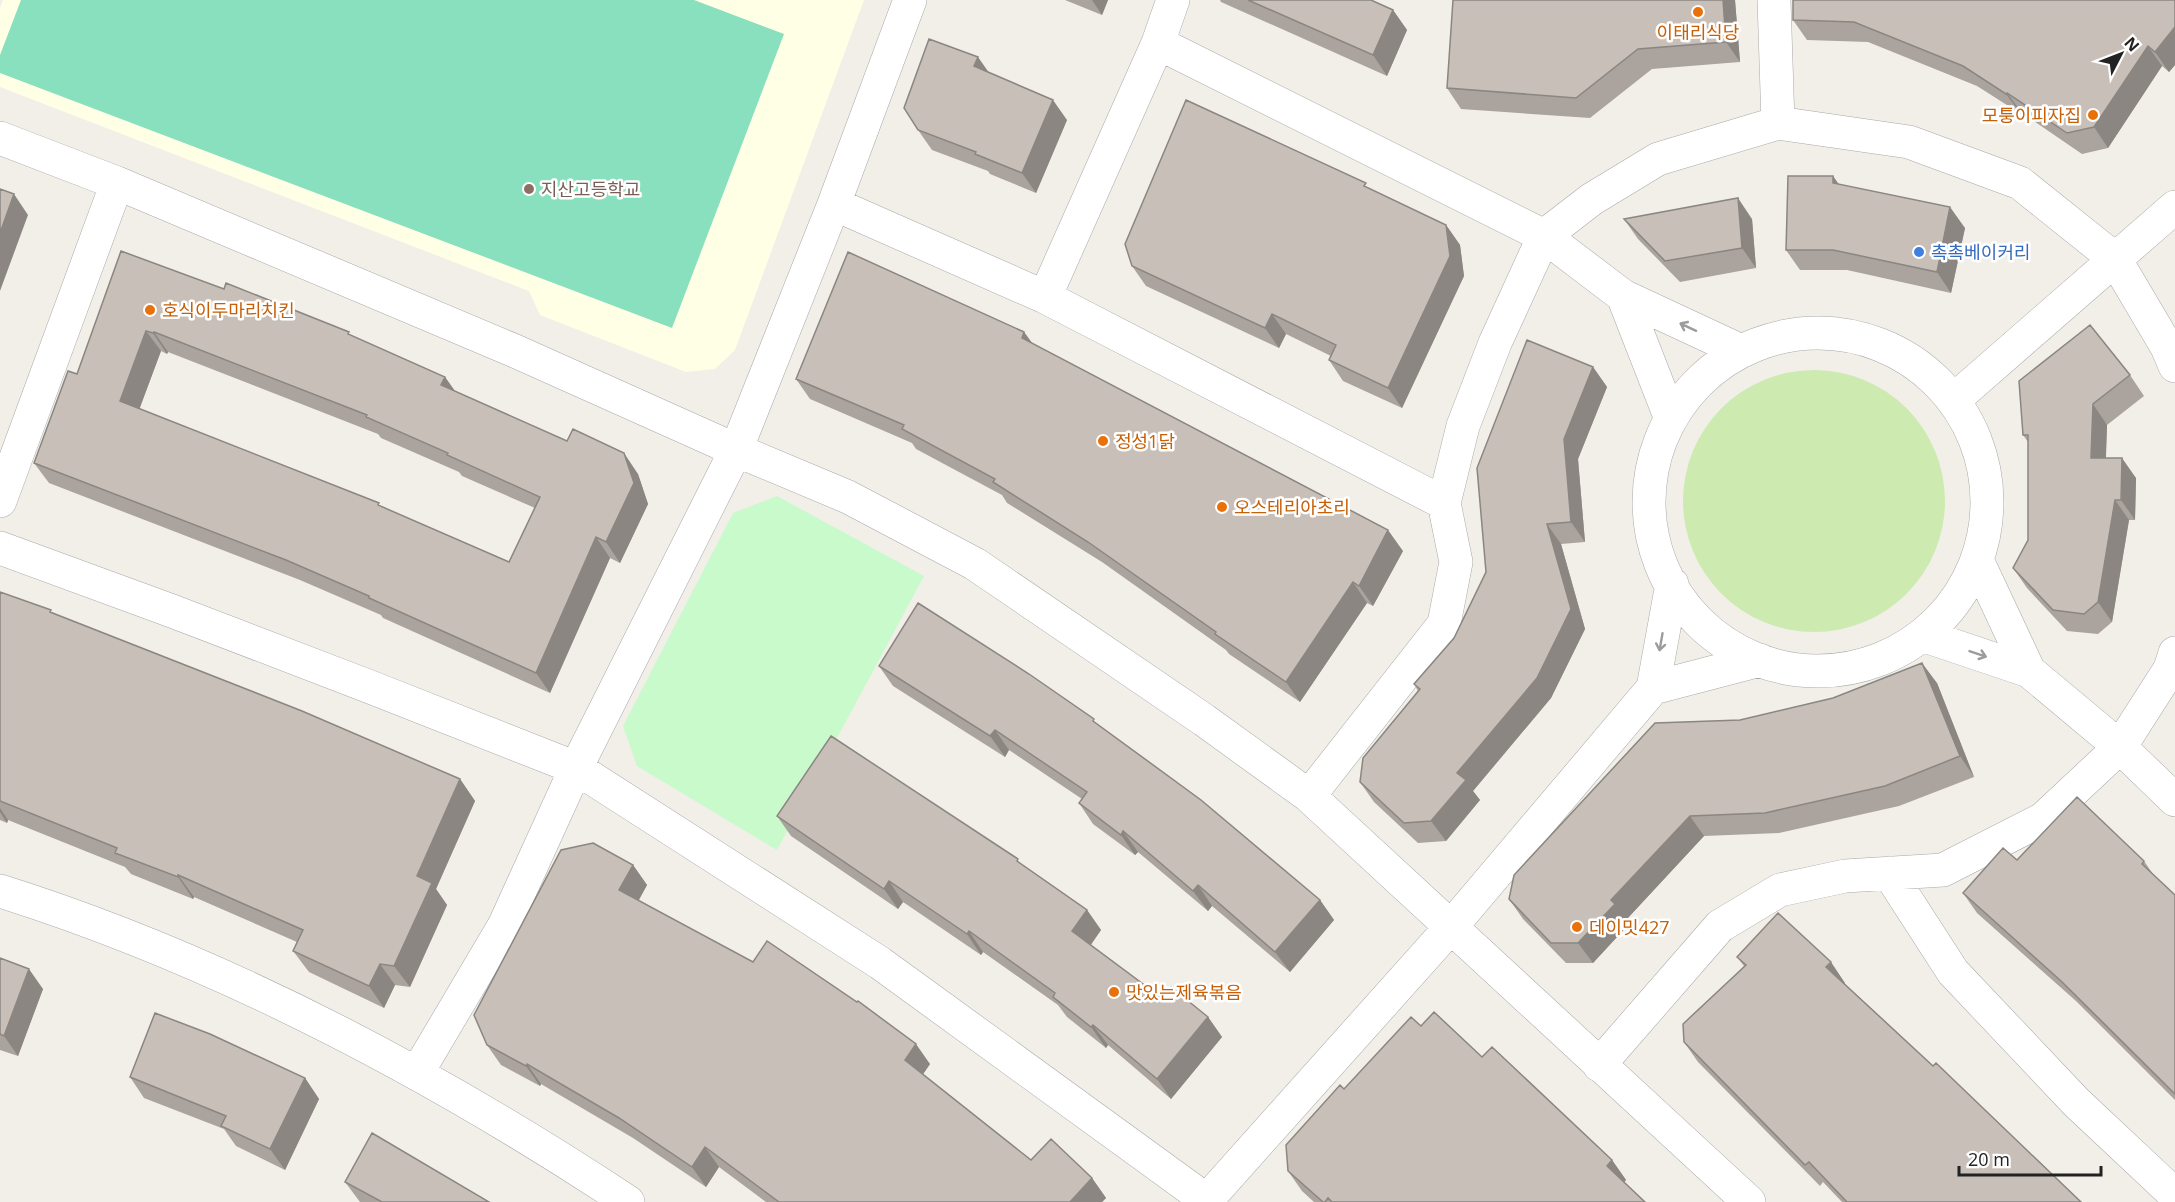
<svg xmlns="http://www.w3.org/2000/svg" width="2175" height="1202" viewBox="0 0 2175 1202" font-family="'Open Sans','Noto Sans KR',sans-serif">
  <rect width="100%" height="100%" fill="#f2efe9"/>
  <path fill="#ffffe5" d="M3,0H864L735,350L715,369L686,372L540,315L529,291L0,87V8Z"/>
  <path fill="#cdebb0" d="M1683 501a131 131 0 1 1 262 0a131 131 0 1 1-262 0Z"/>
  <path fill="#c8facc" d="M777,496L924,576L777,850L637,766L623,726L733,513Z"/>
  <path fill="#88e0be" d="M21,0H694L784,34L672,328L0,73V55Z"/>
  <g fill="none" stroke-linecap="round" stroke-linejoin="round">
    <defs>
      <path id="pedestrian" d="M1774,0L1778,123"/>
      <path id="minor" d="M1158,43L1544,236L1623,296
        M0,138L117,183L515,351L736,450L848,497L975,564L1204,720L1309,796L1749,1202
        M834,204L1045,297L1444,503
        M1045,297L1158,43L1173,0
        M1649 502a169 169 0 1 1 338 0a169 169 0 1 1-338 0Z
        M1956,398L2175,207
        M1671,419L1623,296L1741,351
        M0,501L117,183
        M0,548L172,611L373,688L576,768L880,963L1209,1202
        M1672,584L1653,688L1760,660
        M1922,635L2029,671L1977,560
        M2029,671L2120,747L2175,800
        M1309,796L1444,624L1456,562L1444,503L1463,426L1495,343L1544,236L1592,199L1658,159L1778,123L1909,142L2020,183L2115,259L2167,347L2175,366
        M1889,873L1953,972L2076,1102L2175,1195
        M0,891C222,961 434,1074 628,1202
        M1599,1065L1720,926L1780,890L1845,876L1943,870L2043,819L2120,747L2170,669L2175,653
        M417,1073L504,926L576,768L736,450L834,204L910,0
        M1205,1202L1450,928L1653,688"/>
    </defs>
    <use href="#pedestrian" stroke="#a9a9a9" stroke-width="34"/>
    <use href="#minor" stroke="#a9a9a9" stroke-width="34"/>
    <use href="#pedestrian" stroke="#fff" stroke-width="33"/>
    <use href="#minor" stroke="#fff" stroke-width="33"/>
  </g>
  <path fill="#aba49e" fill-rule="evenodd" d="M1065,0H1108L1102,15Z
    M1220,0H1371L1393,10L1407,30L1387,76L1221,2Z
    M1735,0L1740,62L1652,69L1590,118L1461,109L1447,88Z
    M2175,0V65L2169,72L2162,66L2108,148L2082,154L2022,113L2021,114L1977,86L1868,42L1807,40L1793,20Z
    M989,73L1067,120L1036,193L990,174L988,171L932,150L918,130Z
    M1833,176L1838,184L1965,228L1951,293L1847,270H1800L1786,250Z
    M1370,189L1446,225L1460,245L1464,276L1402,408L1343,381L1329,360L1331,356L1286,334L1279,348L1146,286L1132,266Z
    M1624,219H1752L1756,268L1680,282L1638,239Z
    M121,251L352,336L445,377L455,391L638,474L648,504L620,563L610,558L550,693L383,618L381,615L300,580L49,483L34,463L77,374ZM161,351L167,354L168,352L378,434L381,438L459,472L462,476L535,508L509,562L382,507L139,409Z
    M1024,332L1033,344L1403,551L1373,606L1367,603L1300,702L1229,654L1226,650L1102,562L1007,503L1002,495L916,449L912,443L810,399L796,379Z
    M1593,367L1607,387L1578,459L1585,542L1561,544L1585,629L1551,698L1473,791L1480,800L1446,841L1418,843L1374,802L1360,782L1418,691L1414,684L1454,638Z
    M2130,375L2144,396L2107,425L2106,458L2136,478L2135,520H2129L2112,622L2098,634L2067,631L2027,588L2013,568L2028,540V442L2023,435Z
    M0,592L460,779L475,801L436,889L447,905L410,987L395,985L384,1008L309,972L293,951L297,942L194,897L193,899L131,874L125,867L8,820L7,823L0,820Z
    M879,666L1099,726L1320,900L1334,920L1290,972L1212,906L1208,911L1138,852L1135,855L1093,824L1079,803L1082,799L1009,750L1005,757L893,686Z
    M1937,683L1974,777L1899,806L1779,833L1704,836L1626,920L1629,924L1593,963H1566L1523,919L1509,899L1740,720Z
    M777,816L1021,864L1087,910L1101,930L1091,945L1162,998L1208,1017L1222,1037L1171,1099L1108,1045L1106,1048L1067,1017L1058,1005L983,952L981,955L903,902L898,909L791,836Z
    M2017,860L2144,861L2155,877L2175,895V1100L2076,1001L1977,913L1963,893Z
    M633,865L647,885L639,900L930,1064L923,1074L1031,1160L1092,1178L1106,1198L1102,1202H766L719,1167L706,1187L633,1138L541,1084L540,1086L501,1065L487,1045Z
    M1737,957L1845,983H1844L1933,1066L2081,1202H1842L1823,1182L1820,1186L1698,1062L1684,1042L1744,966Z
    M0,958L43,989L18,1056L0,1050Z
    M1421,1026L1482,1057L1612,1160L1626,1180L1624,1182L1645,1202H1314L1302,1191L1288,1171L1344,1089Z
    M130,1077L305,1078L319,1099L285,1170L236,1146L224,1129L144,1098Z
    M345,1182L489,1202H360Z"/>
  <path fill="#8b8681" d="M1092,0H1108L1102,15Z
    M1723,0H1735L1740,62L1726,42Z
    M1393,10L1407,30L1387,76L1373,55Z
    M2175,27V65L2169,72L2155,52Z
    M2148,46L2162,66L2108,148L2094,127Z
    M978,57L992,77L974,66Z
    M2007,93L2022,113L2021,114L2006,94Z
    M1053,100L1067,120L1036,193L1022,173Z
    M1833,176L1847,196L1833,183Z
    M14,194L28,215L0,291V233Z
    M1738,198L1752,219L1756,268L1742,248Z
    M1950,207L1965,228L1951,293L1937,272Z
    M1446,225L1460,245L1464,276L1402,408L1388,388Z
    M1272,314L1286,334L1279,348L1265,328Z
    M146,331L161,351L135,421L120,401Z
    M154,332L168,352L167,354L153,333Z
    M1024,332L1039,353L1022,338Z
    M1593,367L1607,387L1578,459L1585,542L1571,522L1564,439Z
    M445,377L459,397L441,385Z
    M2093,404L2107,425L2105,478L2091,458Z
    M624,453L638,474L648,504L620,563L606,542Z
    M2122,458L2136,478L2135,520L2121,500Z
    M2115,500L2129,520L2112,622L2098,602Z
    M1547,524L1561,544L1585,629L1551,698L1473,791L1480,800L1446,841L1431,821L1457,773Z
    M1388,530L1403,551L1373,606L1359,586Z
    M596,537L610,558L550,693L536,673Z
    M1353,582L1367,603L1300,702L1286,682Z
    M1922,663L1937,683L1974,777L1960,756Z
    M995,730L1009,750L1005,757L990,736Z
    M460,779L475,801L436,889L447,905L410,987L394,966L417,876Z
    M0,808L8,820L7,823L0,812Z
    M1690,816L1704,836L1626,920L1629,924L1593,963L1578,943L1611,900Z
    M1123,831L1138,852L1135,855L1121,835Z
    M633,865L647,885L633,910L619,890Z
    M178,875L194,897L193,899L178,877Z
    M889,881L903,902L898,909L884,889Z
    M1198,885L1212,906L1208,911L1193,891Z
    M1320,900L1334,920L1290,972L1275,952Z
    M1087,910L1101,930L1086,951L1072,931Z
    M969,931L983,952L981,955L967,934Z
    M1831,962L1845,983L1841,987L1826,967Z
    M380,964L395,985L384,1008L369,986Z
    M29,969L43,989L18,1056L4,1036Z
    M1208,1017L1222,1037L1171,1099L1157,1079Z
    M1093,1025L1108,1045L1106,1048L1091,1027Z
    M916,1044L930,1064L919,1080L905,1060Z
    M527,1064L541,1084L540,1086L526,1066Z
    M305,1078L319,1099L285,1170L270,1149Z
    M705,1147L719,1167L706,1187L692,1167Z
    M1612,1160L1626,1180L1621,1186L1607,1166Z
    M1092,1178L1106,1198L1102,1202H1070Z"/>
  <path fill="#c7bfb8" stroke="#8b8681" stroke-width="1.5" fill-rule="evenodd" d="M1248,0H1371L1393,10L1373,55Z
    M1453,0H1723L1726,42L1638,49L1576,98L1447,88Z
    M1793,0H2175V27L2155,52L2148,46L2094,127L2067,133L2007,93L2006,94L1963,66L1854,22L1793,20Z
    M929,39L978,57L974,66L1053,100L1022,173L975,154L976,152L918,130L904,108Z
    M1186,100L1366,183L1364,186L1446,225L1450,256L1388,388L1329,360L1336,345L1272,314L1265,328L1132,266L1125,244Z
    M1788,176H1833V183L1950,207L1937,272L1833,250H1786Z
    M0,189L14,194L0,233Z
    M1738,198L1742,248L1665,261L1624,219Z
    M121,251L224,289L226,283L349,332L348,334L445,377L441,385L567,441L573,429L624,453L634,483L606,542L596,537L536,673L369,598V596L286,560L34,463L68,371L77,374ZM146,331L153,333L154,332L367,415L366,417L448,453L447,455L540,497L509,562L378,505L379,503L120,401Z
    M848,252L1024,332L1022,338L1388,530L1359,586L1353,582L1286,682L1215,634L1216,632L1088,542L993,482L995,479L902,429L904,425L796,379Z
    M2090,325L2130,375L2093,404L2091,458H2122L2121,500H2115L2098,602L2084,614L2053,610L2013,568L2028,540V435H2023L2019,381Z
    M1527,340L1593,367L1564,439L1571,522L1547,524L1571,609L1537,678L1457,773L1466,780L1431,821L1404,823L1360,782L1363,758L1420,689L1414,684L1454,638L1486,572L1477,468Z
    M0,592L51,610L50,612L302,711L460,779L417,876L432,883L394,966L380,964L369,986L293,951L303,930L178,875V877L115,853L117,848L0,801Z
    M918,603L1029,674L1094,719L1093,721L1201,800L1320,900L1275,952L1198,885L1193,891L1123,831L1121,835L1079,803L1087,792L995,730L990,736L879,666Z
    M1922,663L1960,756L1885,786L1765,813L1690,816L1611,900L1615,904L1578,943H1551L1509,899L1514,875L1655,723L1740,720L1833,698Z
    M831,736L1018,859L1017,861L1087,910L1072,931L1162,998L1171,987L1208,1017L1157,1079L1093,1025L1091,1027L1053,997L1055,993L969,931L967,934L889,881L884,889L777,816Z
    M2077,797L2144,861L2142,864L2175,895V1094L2061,981L1963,893L2003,848L2017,860Z
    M593,843L633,865L619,890L753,962L767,941L857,1002L858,1001L916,1044L905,1060L1031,1160L1051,1139L1092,1178L1070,1202H779L705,1147L692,1167L619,1118L527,1064L526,1066L487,1045L474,1015L561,850Z
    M1778,913L1831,962L1826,967L1933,1066L1936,1063L2081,1202H1847L1809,1162L1805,1165L1684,1042L1683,1024L1746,965L1737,957Z
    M0,958L29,969L4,1036L0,1034Z
    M1434,1012L1482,1057L1492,1047L1612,1160L1607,1166L1645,1202H1332L1328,1198L1325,1202H1323L1288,1171L1286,1145L1340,1085L1344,1089L1411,1017L1421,1026Z
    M155,1013L210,1034L305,1078L270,1149L221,1126L226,1116L130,1077Z
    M372,1133L489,1202H382L345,1182Z"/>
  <defs><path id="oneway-shaft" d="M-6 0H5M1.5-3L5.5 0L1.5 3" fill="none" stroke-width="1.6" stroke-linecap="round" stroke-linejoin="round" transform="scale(1.5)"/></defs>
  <g stroke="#9c9c9c">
    <use href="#oneway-shaft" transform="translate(1688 327) rotate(-155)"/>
    <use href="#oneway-shaft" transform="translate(1661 642) rotate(100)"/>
    <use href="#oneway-shaft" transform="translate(1978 654) rotate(19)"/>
  </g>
  <g fill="#e8710a" stroke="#fff" stroke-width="2">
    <circle cx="1698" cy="12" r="6"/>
    <circle cx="2093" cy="115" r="6"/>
    <circle cx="150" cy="310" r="6"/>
    <circle cx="1103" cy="441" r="6"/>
    <circle cx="1222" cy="507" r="6"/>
    <circle cx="1577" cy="927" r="6"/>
    <circle cx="1114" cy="992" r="6"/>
  </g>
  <circle fill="#8d6e63" stroke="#fff" stroke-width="2" cx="529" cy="189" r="6"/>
  <circle fill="#3f7fe0" stroke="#fff" stroke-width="2" cx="1919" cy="252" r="6"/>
  <g text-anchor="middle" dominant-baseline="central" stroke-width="5" stroke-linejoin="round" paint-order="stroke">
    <g font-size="18" fill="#c56008" stroke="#fff" text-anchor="start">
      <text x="1698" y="32" text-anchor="middle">이태리식당</text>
      <text x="2081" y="115" text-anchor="end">모퉁이피자집</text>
      <text x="162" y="310">호식이두마리치킨</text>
      <text x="1115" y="441">정성1닭</text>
      <text x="1234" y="507">오스테리아초리</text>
      <text x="1589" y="927">데이밋427</text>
      <text x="1126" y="992">맛있는제육볶음</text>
    </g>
    <g font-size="18" fill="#785e54" stroke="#fff" text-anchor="start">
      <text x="541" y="189">지산고등학교</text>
    </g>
    <g font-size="18" fill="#366cbe" stroke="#fff" text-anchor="start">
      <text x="1931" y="252">촉촉베이커리</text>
    </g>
  </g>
  <g transform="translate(2121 54) rotate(48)" stroke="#ffffff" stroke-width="4.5" paint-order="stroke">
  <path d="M0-4.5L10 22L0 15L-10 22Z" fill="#222222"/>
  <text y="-9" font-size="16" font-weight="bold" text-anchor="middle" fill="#222222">N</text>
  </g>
  <path d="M1959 1166v9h142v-9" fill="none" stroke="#222222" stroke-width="3"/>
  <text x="1968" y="1166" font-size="18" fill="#222222" stroke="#ffffff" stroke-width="4.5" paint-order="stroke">20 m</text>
</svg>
